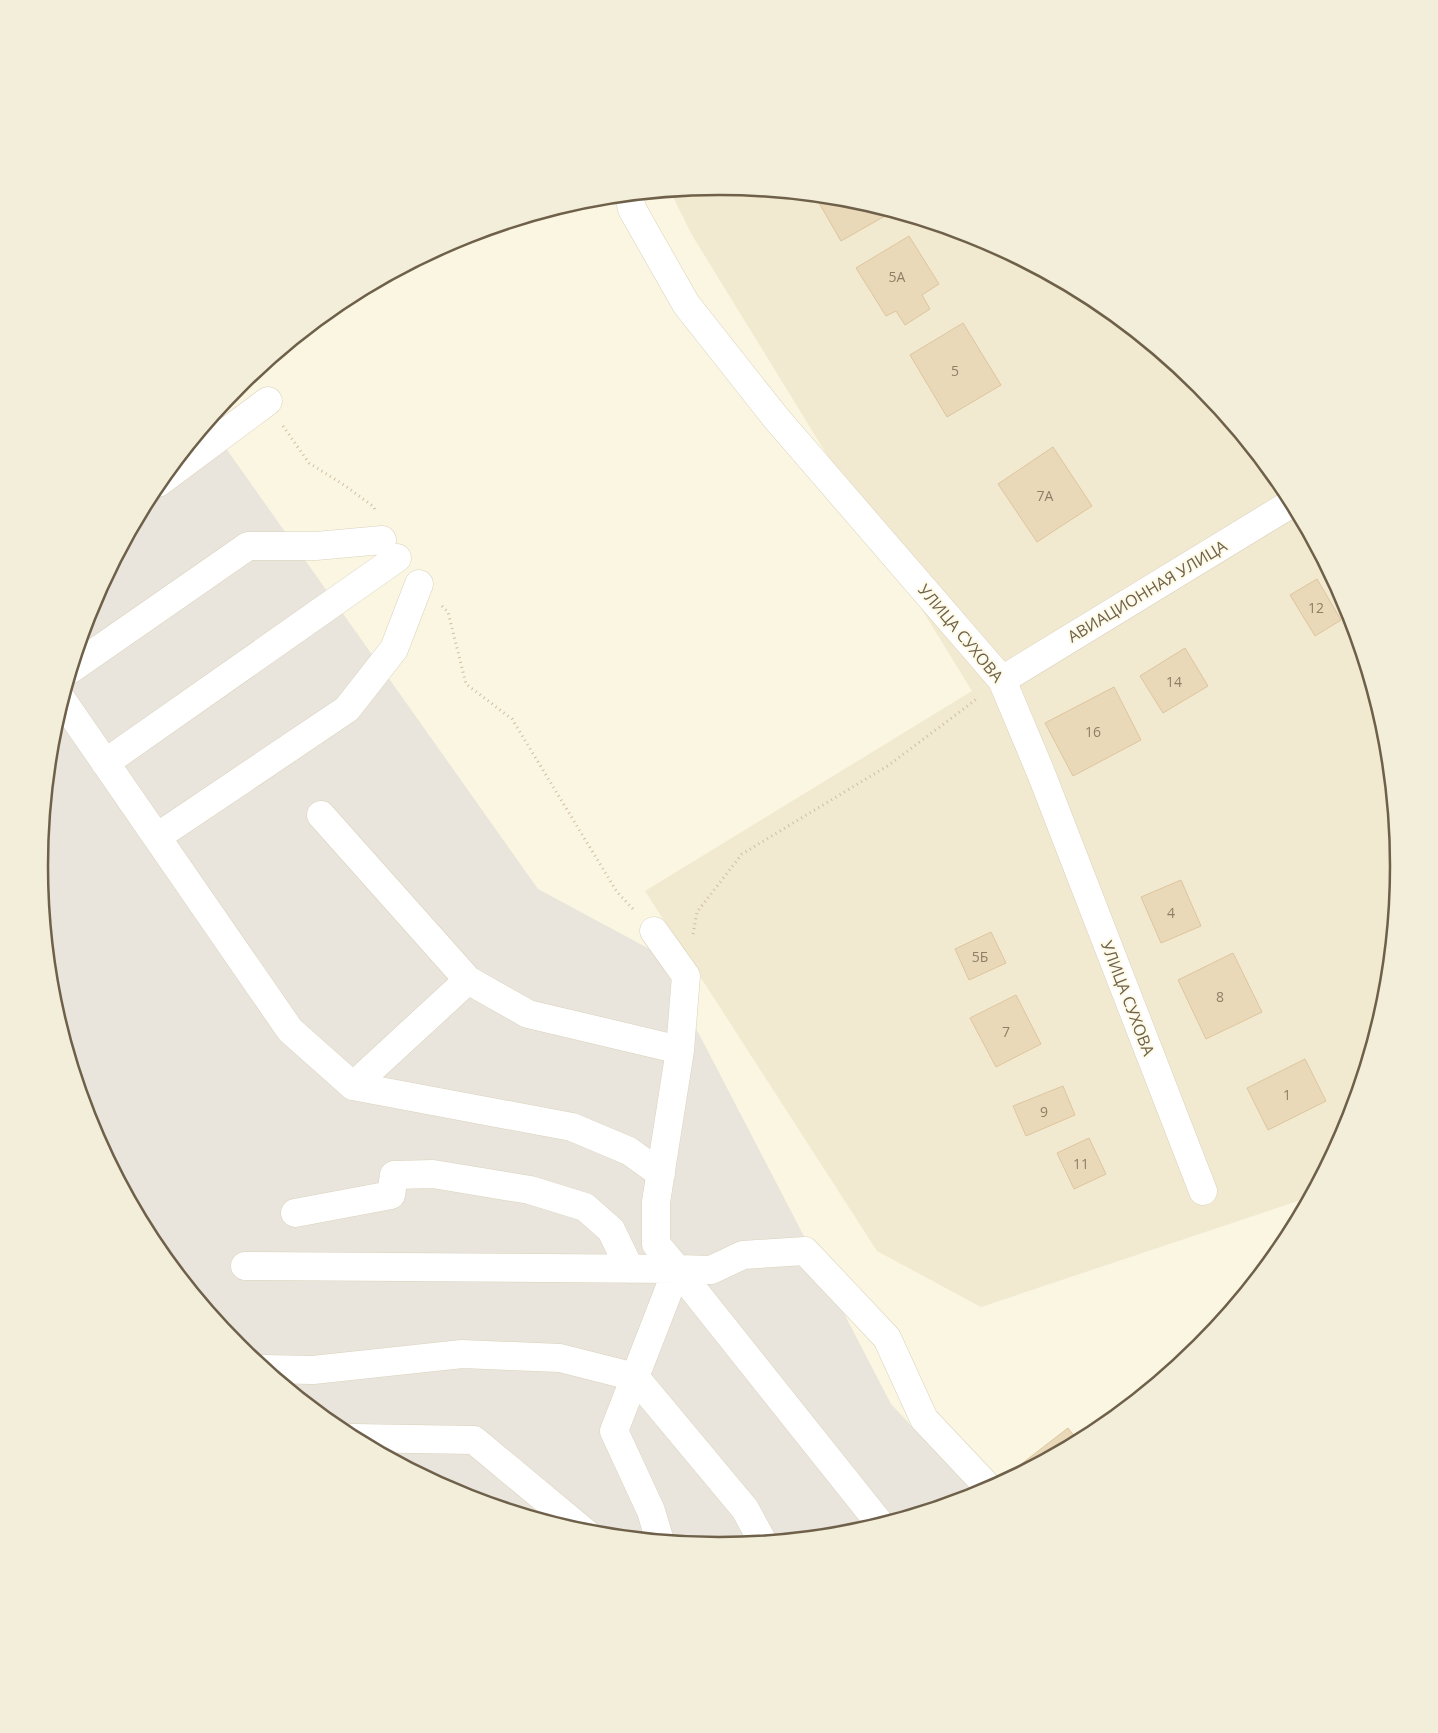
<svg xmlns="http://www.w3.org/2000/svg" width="1438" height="1733" viewBox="0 0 1438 1733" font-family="'Open Sans',sans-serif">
  <rect width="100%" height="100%" fill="#faf6e1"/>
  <path fill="#f1e9d0" d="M719,186L852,199L980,238L1097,301L1200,386L1285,489L1348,606L1386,734L1399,867L1386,999L1347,1127L1310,1197L981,1307L877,1251L645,891L972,691L692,235L670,191Z"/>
  <path fill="#e9e5dc" d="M208,423L538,889L657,953L891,1404L977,1496L851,1534L719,1547L586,1534L458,1495L341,1432L238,1347L153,1244L90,1127L52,999L39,866L52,734L91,606L154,488Z"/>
  <path fill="#ead9b9" stroke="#dec59d" d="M815,196L852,199L892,212L841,241Z
    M909,236L939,284L922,295L930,309L905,325L896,311L886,316L856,268Z
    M963,323L1001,385L947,417L910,355Z
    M1053,447L1092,506L1037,542L998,484Z
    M1317,579L1341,620L1315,636L1290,595Z
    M1185,648L1208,686L1163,713L1140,676Z
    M1114,687L1141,740L1073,776L1045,723Z
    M1181,880L1201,926L1161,943L1141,897Z
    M991,932L1006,963L969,980L955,949Z
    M1233,953L1262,1012L1206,1039L1178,980Z
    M1016,995L1041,1044L996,1067L970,1018Z
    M1305,1059L1326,1101L1268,1130L1247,1088Z
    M1063,1086L1075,1115L1026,1136L1013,1106Z
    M1089,1138L1106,1174L1074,1189L1057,1153Z
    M1068,1428L1079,1442L1014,1476L1011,1472Z"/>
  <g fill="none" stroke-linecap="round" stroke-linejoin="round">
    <defs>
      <path id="minor" d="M629,195L632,209L686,304L776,418L1002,680L1041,773L1203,1191
        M158,483L268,401
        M71,669L248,546H316L382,540
        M1002,680L1292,503
        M62,700L290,1030L353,1086L572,1127L629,1151L661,1174
        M105,763L397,558
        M321,815L468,980L353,1086
        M157,837L347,709L394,649L419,584
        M654,931L686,976L680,1050L656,1202V1244L677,1269L711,1270L743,1255L805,1251L887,1338L924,1419L990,1489
        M468,980L528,1014L680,1050
        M295,1213L391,1195L394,1175L433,1174L530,1190L585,1207L611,1230L630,1269
        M245,1266L677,1269
        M677,1269L881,1525
        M264,1369L313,1370L462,1354L560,1358L635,1377L745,1509L763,1542
        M353,1438L474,1440L587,1534
        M660,1541L651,1511L614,1431L677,1269"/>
    </defs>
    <use href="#minor" stroke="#dad2bc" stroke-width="29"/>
    <path stroke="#d1be9f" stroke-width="3" stroke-dasharray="1 4" stroke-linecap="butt" d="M283,426L309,463L344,485L374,507L375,511
      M442,606L448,612L466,684L512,719L617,892L635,911
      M693,934L697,912L742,854L889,765L978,698"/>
    <use href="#minor" stroke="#fff" stroke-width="28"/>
  </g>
  <g text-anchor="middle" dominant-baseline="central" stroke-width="4" stroke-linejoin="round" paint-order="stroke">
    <g font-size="14" fill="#8e7e66">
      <text x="897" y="276">5А</text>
      <text x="955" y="370">5</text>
      <text x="1045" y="495">7А</text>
      <text x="1316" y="607">12</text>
      <text x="1174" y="681">14</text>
      <text x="1093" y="731">16</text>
      <text x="1171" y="912">4</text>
      <text x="980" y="956">5Б</text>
      <text x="1220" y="996">8</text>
      <text x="1006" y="1031">7</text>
      <text x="1287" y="1094">1</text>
      <text x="1044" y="1111">9</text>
      <text x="1081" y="1163">11</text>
    </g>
    <g font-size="16" fill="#6f604a" stroke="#fdfae7">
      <text transform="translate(1147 591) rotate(-31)">АВИАЦИОННАЯ УЛИЦА</text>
      <text transform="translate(961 633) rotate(50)">УЛИЦА СУХОВА</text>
      <text transform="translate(1128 998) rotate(69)">УЛИЦА СУХОВА</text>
    </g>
  </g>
  <path d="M0 0H1438V1733H0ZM48 866a671 671 0 1 1 1342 0a671 671 0 1 1-1342 0Z" fill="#f2eeda" fill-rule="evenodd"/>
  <path fill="none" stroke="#6f604a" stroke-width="2.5" d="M48 866a671 671 0 1 1 1342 0a671 671 0 1 1-1342 0Z"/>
</svg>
